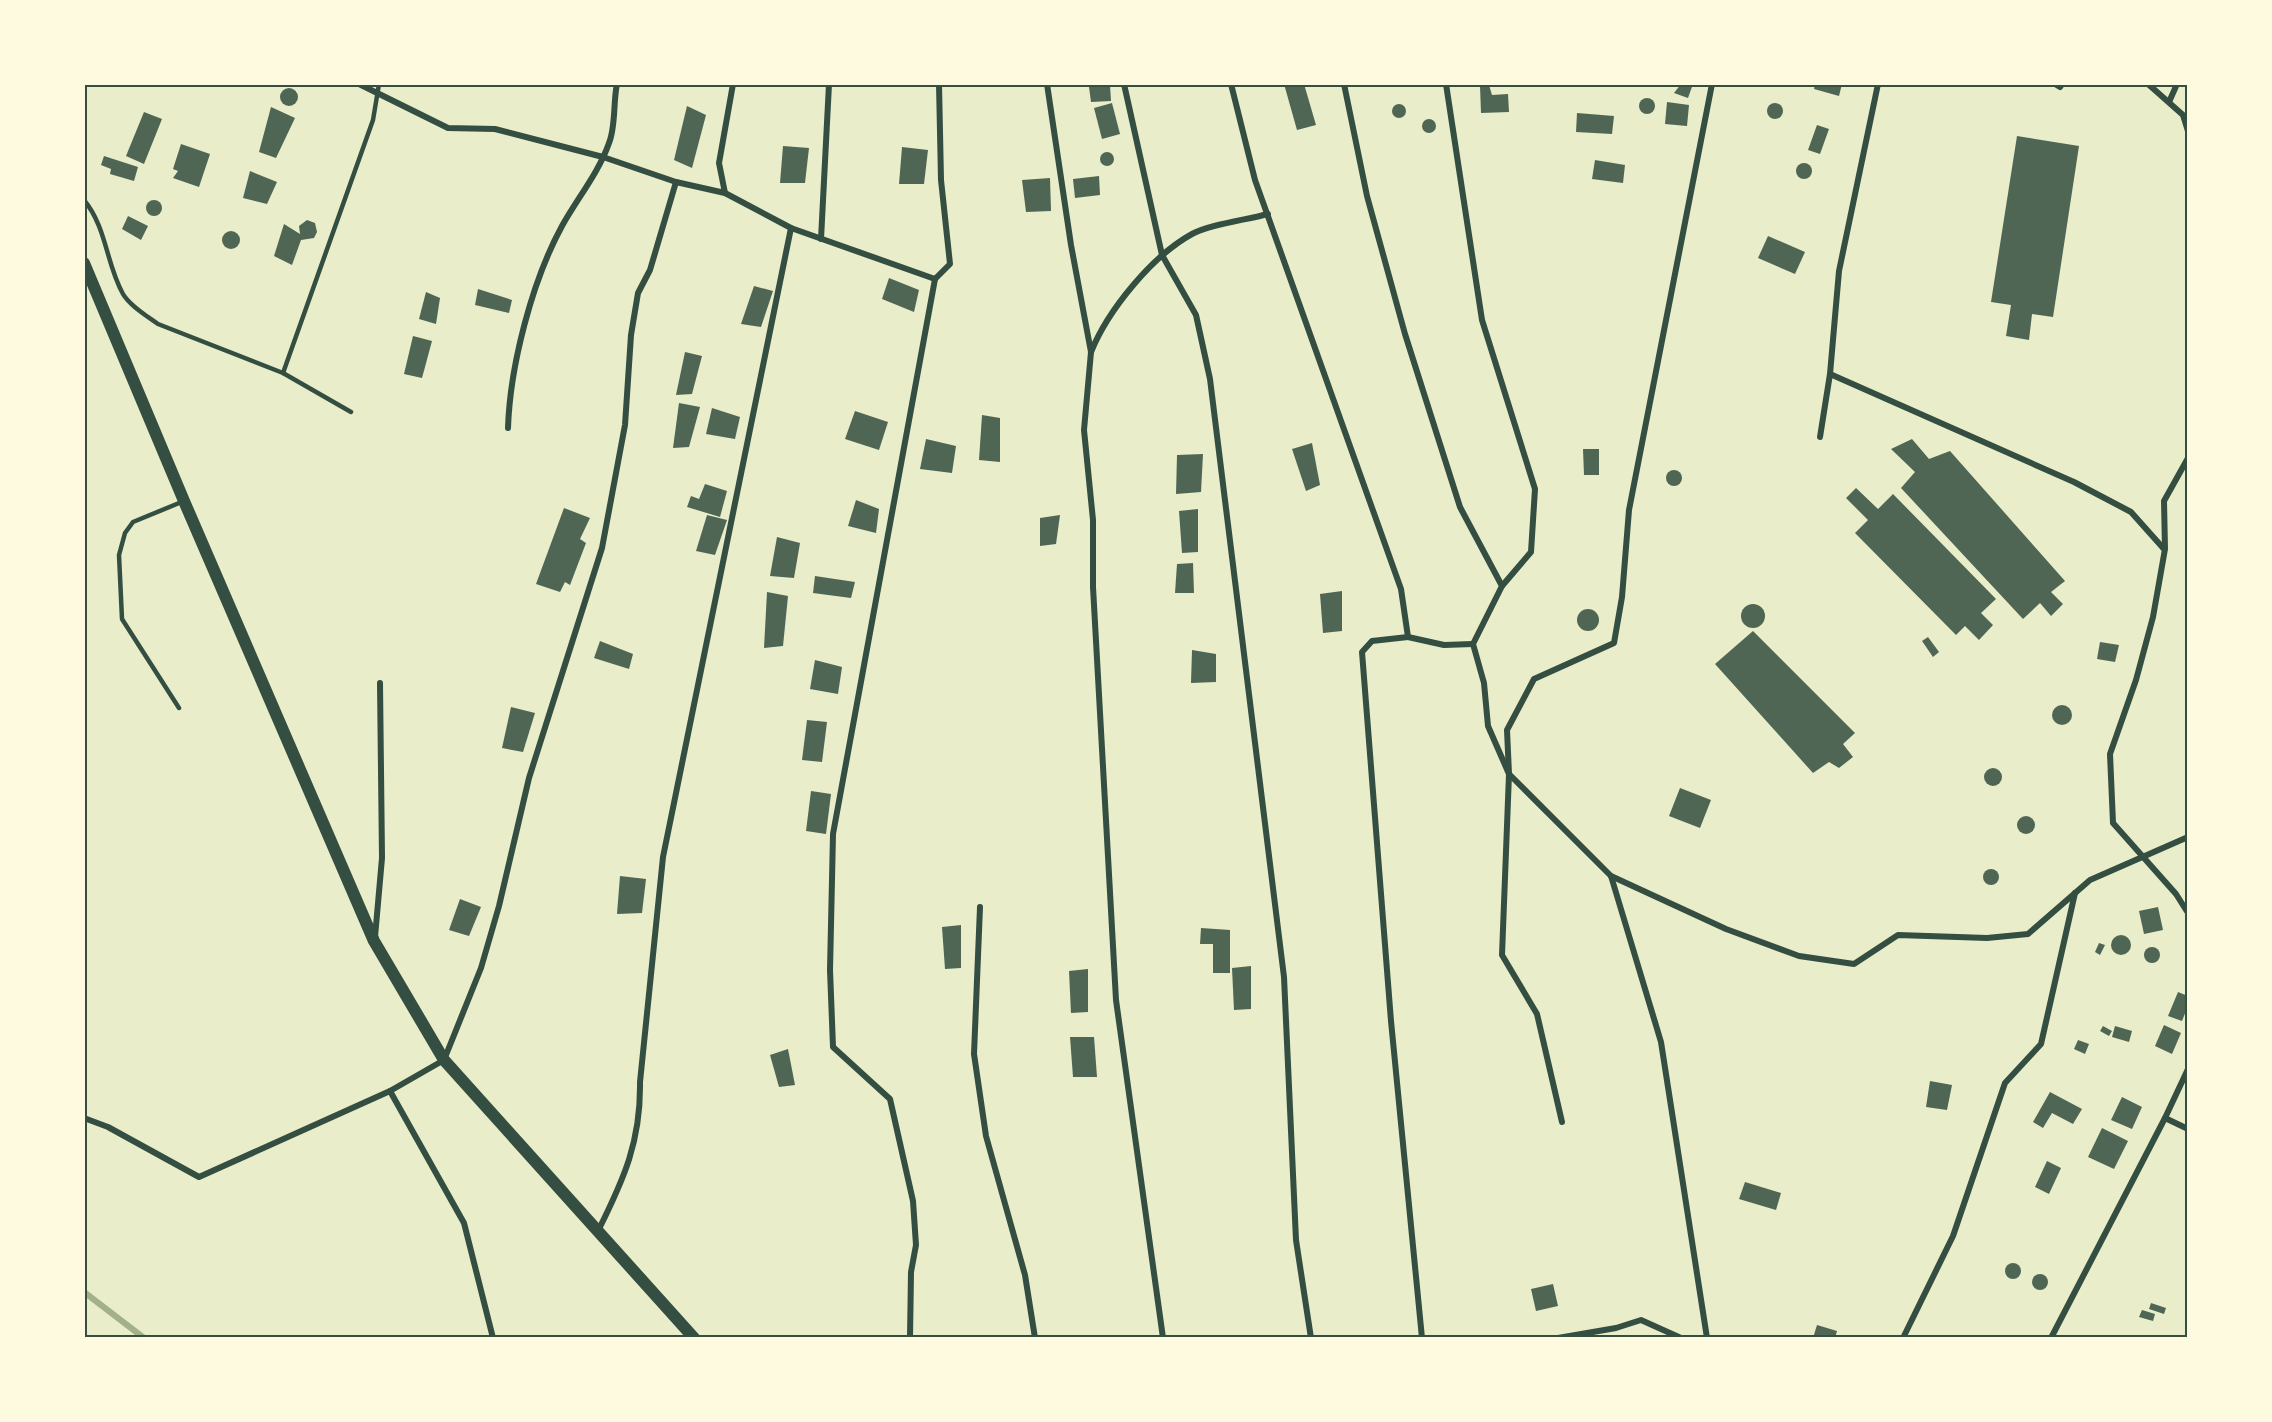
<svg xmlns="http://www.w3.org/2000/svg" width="2272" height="1422" viewBox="0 0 2272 1422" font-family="'Golos Text',sans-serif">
<rect width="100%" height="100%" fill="#e9edc9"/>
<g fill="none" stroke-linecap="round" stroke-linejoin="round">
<polyline stroke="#a3b18a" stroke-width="6" points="84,1292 144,1338"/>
</g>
<g fill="#4f6655">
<polygon points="1284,84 1304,84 1316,125 1297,130"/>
<polygon points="1681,84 1693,84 1688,98 1674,93"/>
<polygon points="1815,84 1842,84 1839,96 1814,89"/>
<polygon points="1110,85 1111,101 1091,102 1089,87"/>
<polygon points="1489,85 1492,95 1508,94 1509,112 1481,113 1480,86"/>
<circle cx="289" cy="97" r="9"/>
<circle cx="1647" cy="106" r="8"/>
<polygon points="1667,102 1689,105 1687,126 1665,124"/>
<circle cx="1775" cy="111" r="8"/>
<polygon points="1112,103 1120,134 1102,139 1094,108"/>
<circle cx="1399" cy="111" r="7"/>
<polygon points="687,106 706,115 692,168 674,160"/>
<polygon points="271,107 295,118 276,158 259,152"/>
<polygon points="144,112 162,119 144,164 126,156"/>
<polygon points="1577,113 1614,116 1612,134 1576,132"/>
<circle cx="1429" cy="126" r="7"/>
<polygon points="1817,125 1829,129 1820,154 1808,150"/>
<polygon points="2017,136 2079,146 2053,317 2032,314 2029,340 2006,336 2011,305 1991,302"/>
<polygon points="181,144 210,154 199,187 173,178 178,171 173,169"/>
<polygon points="783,146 809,148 805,183 780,183"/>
<polygon points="902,147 928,150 924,184 899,184"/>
<circle cx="1107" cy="159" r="7"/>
<polygon points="104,156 138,167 134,181 110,174 111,169 101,165"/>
<polygon points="1595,160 1625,165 1623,183 1592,179"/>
<circle cx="1804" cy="171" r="8"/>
<polygon points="250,171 277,182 267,204 243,198"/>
<polygon points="1099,176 1100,195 1075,198 1073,179"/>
<polygon points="1050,178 1051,211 1026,212 1022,180"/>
<circle cx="154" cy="208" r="8"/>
<polygon points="128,216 148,226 141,240 122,229"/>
<polygon points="307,220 315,223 317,232 314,238 301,240 292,265 274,256 284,224 300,234 299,226"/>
<circle cx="231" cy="240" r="9"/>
<polygon points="1768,236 1805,252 1795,274 1758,258"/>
<polygon points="889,278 919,290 914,312 882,299"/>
<polygon points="754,286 773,291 761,327 741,324"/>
<polygon points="478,289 512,300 509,313 475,305"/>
<polygon points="426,292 440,298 436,324 419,319"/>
<polygon points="413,336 432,341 422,378 404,374"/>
<polygon points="685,352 702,356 692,394 676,395"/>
<polygon points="679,403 700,407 689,447 673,448"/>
<polygon points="712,408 740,417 735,439 706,434"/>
<polygon points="855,411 888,422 879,450 845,439"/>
<polygon points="982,415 1000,418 1000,462 979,460"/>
<polygon points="926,439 956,446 952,473 920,469"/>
<polygon points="1912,439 1929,459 1950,451 2065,581 2051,592 2063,604 2051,616 2040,603 2023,619 1901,488 1915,472 1891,449"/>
<polygon points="1312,443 1320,485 1306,491 1292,449"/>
<polygon points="1583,449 1599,449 1599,475 1584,475"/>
<polygon points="1203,454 1201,492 1176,494 1177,455"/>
<circle cx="1674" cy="478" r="8"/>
<polygon points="705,484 727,491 720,517 687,507 691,496 699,499"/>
<polygon points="1856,488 1878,509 1893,494 1996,599 1981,613 1993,625 1979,640 1965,626 1956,635 1855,533 1868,520 1846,498"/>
<polygon points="856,500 879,509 876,533 848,526"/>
<polygon points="564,508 590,518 580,539 586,543 570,585 565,582 560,592 536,584"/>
<polygon points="1198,509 1198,552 1182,553 1179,511"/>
<polygon points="707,515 727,520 715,555 696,551"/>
<polygon points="1060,515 1056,544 1040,546 1040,518"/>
<polygon points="777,537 800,543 794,578 770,576"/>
<polygon points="1193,563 1194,593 1175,593 1177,564"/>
<polygon points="815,576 855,582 851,598 813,593"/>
<polygon points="1342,591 1342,631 1323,633 1320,594"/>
<polygon points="767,592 788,596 783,646 764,648"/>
<circle cx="1753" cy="616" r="12"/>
<circle cx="1588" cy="620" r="11"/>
<polygon points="1753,631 1855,733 1843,744 1853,757 1839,768 1829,762 1813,773 1715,664"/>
<polygon points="1928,637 1939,652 1933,657 1922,641"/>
<polygon points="600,641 633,654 629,669 594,658"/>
<polygon points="2100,642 2119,645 2115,662 2097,659"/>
<polygon points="1192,650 1216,654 1216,682 1191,683"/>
<polygon points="815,660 842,667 838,694 810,689"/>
<circle cx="2062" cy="715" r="10"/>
<polygon points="511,707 535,713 523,752 502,748"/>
<polygon points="807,720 827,722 822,762 802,760"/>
<circle cx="1993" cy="777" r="9"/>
<polygon points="1680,788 1711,800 1700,828 1669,816"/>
<polygon points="811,791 831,794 826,834 806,831"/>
<circle cx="2026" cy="825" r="9"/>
<circle cx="1991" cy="877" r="8"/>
<polygon points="620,876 646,879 642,913 617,914"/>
<polygon points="460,899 481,907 469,936 449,930"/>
<polygon points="2158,907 2163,930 2144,934 2139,911"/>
<polygon points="961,925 961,968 945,969 942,927"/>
<polygon points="1201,928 1230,930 1230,973 1213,973 1213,944 1200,944"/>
<circle cx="2121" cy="945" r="10"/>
<polygon points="2099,943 2105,945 2100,955 2095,952"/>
<circle cx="2152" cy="955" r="8"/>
<polygon points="1251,966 1251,1009 1234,1010 1232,968"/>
<polygon points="1088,969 1088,1012 1071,1013 1069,971"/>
<polygon points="2178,992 2188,996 2188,1006 2182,1021 2168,1016"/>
<polygon points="2164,1025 2181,1033 2172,1054 2155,1046"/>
<polygon points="2103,1026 2112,1031 2109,1036 2100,1031"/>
<polygon points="2115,1026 2132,1031 2129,1042 2112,1037"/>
<polygon points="1070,1037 1094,1037 1097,1077 1073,1077"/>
<polygon points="2078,1040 2089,1044 2085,1054 2074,1049"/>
<polygon points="788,1049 795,1085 779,1087 770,1055"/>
<polygon points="1930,1081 1952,1085 1947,1110 1926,1107"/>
<polygon points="2050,1092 2082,1109 2073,1124 2052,1113 2043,1128 2033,1122"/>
<polygon points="2122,1097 2142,1107 2132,1129 2111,1120"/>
<polygon points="2102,1128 2128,1141 2114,1169 2088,1157"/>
<polygon points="2047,1161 2061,1168 2049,1194 2035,1187"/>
<polygon points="1745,1182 1781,1193 1776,1210 1739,1199"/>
<circle cx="2013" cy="1271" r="8"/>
<circle cx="2040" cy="1282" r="8"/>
<polygon points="1553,1284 1558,1306 1536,1311 1531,1289"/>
<polygon points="2151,1303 2166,1308 2164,1314 2149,1309"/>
<polygon points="2142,1310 2155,1314 2153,1321 2139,1317"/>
<polygon points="1817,1325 1837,1331 1835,1338 1813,1338"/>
</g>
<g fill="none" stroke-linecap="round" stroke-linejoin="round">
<g stroke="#344e41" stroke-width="4.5">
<path d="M 84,200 C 107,228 106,264 123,294 C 130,306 147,316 158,324 L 283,373 L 351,412"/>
<polyline points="283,373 373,120 379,84"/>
<polyline points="179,708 122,619 119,555 125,533 133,522 184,501"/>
</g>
<g stroke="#344e41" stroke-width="6">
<polyline points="359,84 448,128 495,129 603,157 676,182 725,193 791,228 935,279 950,264 941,180 939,84"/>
<polyline points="1047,84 1071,245 1091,352 1084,430 1093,520 1093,587 1116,1000 1163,1338"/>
<polyline points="1124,84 1162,255 1196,315 1210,379 1284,977 1296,1240 1311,1338"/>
<polyline points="1231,84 1255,180 1401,589 1408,637 1444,645 1473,644"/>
<polyline points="1344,84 1367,196 1405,334 1460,507 1502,586"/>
<polyline points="1446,84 1482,320 1535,489 1531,552 1502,586 1473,644 1484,683 1488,726 1509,774 1611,876 1661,1042 1707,1338"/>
<polyline points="2055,84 2060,87 2062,84"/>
<polyline points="2148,84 2183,115 2188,131"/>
<polyline points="2169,102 2177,84"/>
<polyline points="725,193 719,163 733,84"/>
<polyline points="821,239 829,84"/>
<path d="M 1091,352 C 1108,310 1152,256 1192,234 C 1211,224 1246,220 1268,214"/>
<polyline points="1830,374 2074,482 2131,512 2164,549"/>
<path d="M 508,428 C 510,366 532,281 562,226 C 577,199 599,172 609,143 C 616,126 613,102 617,84"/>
<polyline points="1820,437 1830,374 1839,271 1878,84"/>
<polyline points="2188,458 2164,501 2165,549 2153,617 2136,680 2110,754 2113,823 2176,894 2188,913"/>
<polyline points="1408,637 1372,641 1362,652 1391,1021 1422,1338"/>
<polyline points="1611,876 1726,929 1799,956 1854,964 1898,935 1987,938 2028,934 2090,880 2188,837"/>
<polyline points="980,907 974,1054 986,1136 1025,1275 1035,1338"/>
<polyline points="84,929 84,970"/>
<polyline points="375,937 382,858 380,683"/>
<polyline points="2188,1069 2165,1118 2188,1129"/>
<polyline points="390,1091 464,1223 493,1338"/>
<polyline points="84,1118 108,1127 199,1177 390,1091 444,1060 481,968 499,906 529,778 602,548 625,425 631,335 638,293 650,270 676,182"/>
<polyline points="1562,1122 1537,1014 1502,955 1509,774 1507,730 1534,679 1614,643 1622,597 1629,510 1712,84"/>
<path d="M 598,1231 C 624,1179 641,1141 640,1082 L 663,857 L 791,228"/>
<polyline points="910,1338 911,1272 916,1245 913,1201 890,1099 833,1047 830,970 833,834 935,279"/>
<polyline points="1558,1338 1616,1328 1641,1320 1681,1338"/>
<polyline points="1903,1338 1953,1236 2005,1083 2041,1044 2075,893"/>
<polyline points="2051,1338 2165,1118"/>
</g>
<polyline stroke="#344e41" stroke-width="12" points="84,263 184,501 374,941 444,1060 694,1338"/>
</g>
<rect width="2272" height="1422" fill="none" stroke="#fefae0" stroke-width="171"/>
<rect x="86" y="86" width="2100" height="1250" fill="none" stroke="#344e41" stroke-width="2"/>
</svg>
